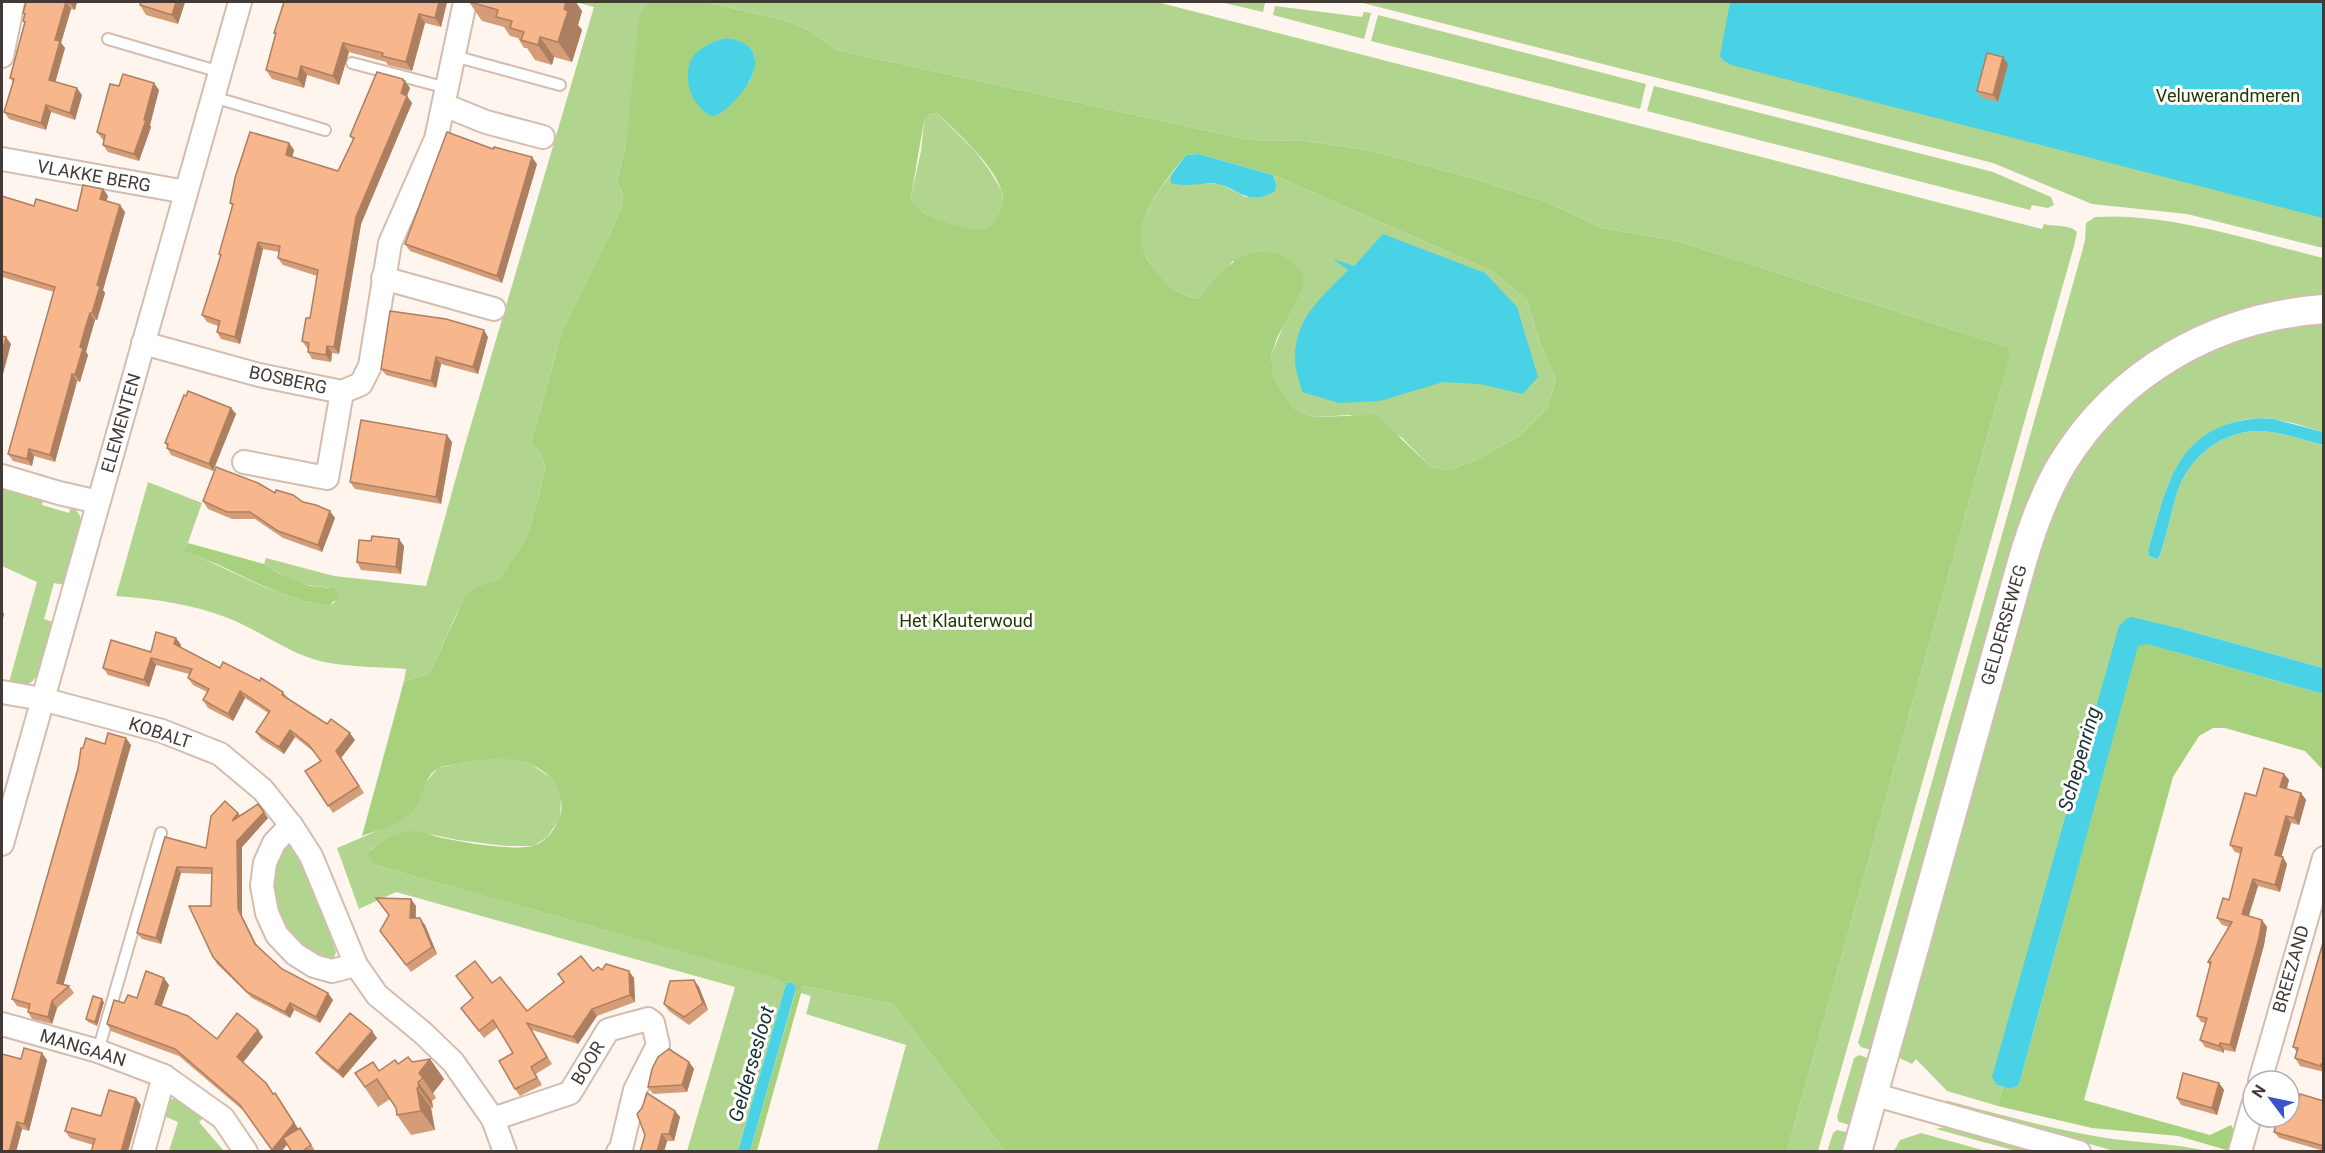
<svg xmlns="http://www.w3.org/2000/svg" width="2325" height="1153" viewBox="0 0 2325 1153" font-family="Roboto,sans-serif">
<rect width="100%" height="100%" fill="#fef5ef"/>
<g fill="#b1d58e">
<path d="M 575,2 L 648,2 L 626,145 L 617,182 L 622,192 L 623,202 L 615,223 L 562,331 L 531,443 L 540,453 L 545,466 L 539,495 L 527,536 L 500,581 L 479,585 L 458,611 L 429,674 L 404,681 L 406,669 C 380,667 350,667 324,662 C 290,655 261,631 228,618 C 192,604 155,599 116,596 L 148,482 L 202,503 L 185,551 C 233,570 277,599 329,606 L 335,602 L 329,587 C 305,588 284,577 264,564 L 266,558 L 334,576 L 426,586 L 465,445 L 594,7 Z"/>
<path d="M 705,2 L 1157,2 L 2042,229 L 2044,224 C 2054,227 2070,224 2077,232 L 2074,246 L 1818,1151 L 1787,1151 L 2000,391 L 2007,347 L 1678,241 L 1602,228 L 1547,202 L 1471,178 L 1373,151 L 1306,141 L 1250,140 L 837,50 L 807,29 L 784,20 Z"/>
<polygon points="1220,2 1260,2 1265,3 1263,12"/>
<polygon points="1359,2 2323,2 2323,248 2187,214 2092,204 1993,163"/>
<polygon points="1275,6 1362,17 1364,12 1371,13 1364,39 1273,15"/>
<polygon points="1378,15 1646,84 1640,109 1371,41"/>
<polygon points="1654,86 1993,172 2051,197 2054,205 2048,208 2032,205 2030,210 1647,111"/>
<polygon points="937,113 974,150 988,168 1002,191 1002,204 997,220 990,226 976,232 934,220 915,206 911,196 921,151 924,121 930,114"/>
<path d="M 1171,175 L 1171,183 L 1220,184 L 1246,197 L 1276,184 L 1273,175 L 1492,271 L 1527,300 L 1540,343 L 1556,380 L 1547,408 L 1519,436 L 1476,460 L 1450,470 L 1431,467 L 1401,437 L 1350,415 L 1313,417 L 1294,408 L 1274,378 L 1271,356 L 1288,314 L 1233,261 L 1199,299 C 1177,293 1169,289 1155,269 C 1152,265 1147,259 1144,254 C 1132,228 1155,194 1171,175 Z"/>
<path d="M 2095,217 C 2167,212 2253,241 2323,258 L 2323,297 L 2254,307 L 2202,324 L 2073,428 L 1874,1051 L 1861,1047 L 1858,1043 L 2082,252 L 2085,240 L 2086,223 Z"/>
<path d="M 2323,320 L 2323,432 C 2307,427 2290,422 2274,419 C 2256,416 2236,420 2220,428 C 2170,451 2162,503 2148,551 L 2149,556 L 2157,559 L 2159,557 C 2168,534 2171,508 2180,485 C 2193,454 2225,430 2260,431 C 2281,432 2303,440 2323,445 L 2323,668 L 2182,629 L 1997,1085 L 2003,1087 L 1998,1106 L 1947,1091 L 1916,1059 L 1912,1064 L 1895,1056 L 2035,557 L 2060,489 L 2096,434 L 2164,373 L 2248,334 Z"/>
<path d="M 2,482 L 44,494 L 42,505 L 69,513 L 72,504 L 80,516 L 81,523 L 64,585 L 54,583 L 44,619 L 53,622 C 49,636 42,680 28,684 C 22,686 15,683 9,682 L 37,582 L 2,566 Z"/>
<polygon points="484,758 515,759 532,765 550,777 559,788 561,798 560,819 547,837 534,846 505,846 458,840 415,831 383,841 372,848 369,854 372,864 782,980 785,987 738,1151 687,1151 735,987 396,892 359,909 337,848 396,823 421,794 424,784 438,768"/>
<polygon points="284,842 292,844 307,870 336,952 334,958 329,962 315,957 290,937 273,906 273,859"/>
<polygon points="803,986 893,1004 1005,1151 877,1151 906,1045 806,1014 811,996 801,993"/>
<polygon points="1859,1055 1871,1059 1853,1126 1839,1122 1837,1117 1854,1058"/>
<polygon points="180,1097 205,1116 199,1122 224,1151 169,1151 178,1122 164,1116 169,1100"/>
<path d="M 1945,1100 C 1998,1114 2051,1129 2106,1138 C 2139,1143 2173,1143 2206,1151 L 2114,1151 L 1951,1105 Z"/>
<polygon points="1944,1127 2033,1151 2016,1151 1936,1129"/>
<polygon points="1837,1130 1850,1133 1845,1151 1827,1152 1833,1133"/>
<polygon points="1921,1133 1986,1151 1894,1151 1900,1140"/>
</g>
<g fill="#a8d17e" fill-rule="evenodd">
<path d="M 648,2 L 705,2 L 784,20 L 807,29 L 837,50 L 1250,140 L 1306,141 L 1373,151 L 1471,178 L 1547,202 L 1602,228 L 1678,241 L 2007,347 L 2010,352 L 2000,391 L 1787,1151 L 1005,1151 L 893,1004 L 803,986 L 757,1151 L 750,1151 L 796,990 L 793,983 L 788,982 L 785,987 L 781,980 L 372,864 L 368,854 C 376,841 401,831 416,831 C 423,831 431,835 438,837 C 462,842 510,851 533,846 C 544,843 554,831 558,821 C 565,808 561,789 551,778 C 527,754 492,757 461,763 C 454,765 445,765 439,768 C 421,777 424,801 411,813 C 398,826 378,830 362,836 L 404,681 L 429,674 L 465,597 L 479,585 L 500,580 L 527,536 L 539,495 L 545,466 L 540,453 L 531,443 L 562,331 L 615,223 L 623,202 L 622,192 L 617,182 L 626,145 L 639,17 ZM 727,38 C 756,46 761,55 749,83 L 710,44 ZM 937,113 C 956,131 995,166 1002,192 C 1003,198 1002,205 1000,210 C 991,237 972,230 951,224 C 934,219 919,214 911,197 L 924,121 L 930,114 ZM 1199,154 L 1273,175 L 1492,271 L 1527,300 L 1540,343 L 1556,380 L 1547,408 L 1519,436 L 1476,460 L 1450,470 L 1431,467 L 1376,415 L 1313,417 L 1294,408 L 1274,378 L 1271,356 L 1277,338 L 1303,287 L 1303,273 C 1296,267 1288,258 1280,255 C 1243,242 1219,273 1199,299 C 1176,293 1169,288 1155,269 C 1151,264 1146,259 1144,253 C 1130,220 1167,179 1186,155 Z"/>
<path d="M 188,543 L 264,564 L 280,574 L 310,586 L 334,588 L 338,593 L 338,597 L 329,606 C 287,600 257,583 219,565 C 208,560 196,556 184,551 Z"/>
<polygon points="2142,644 2147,644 2323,694 2323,770 2305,751 2225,728 2213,728 2199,736 2173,777 2084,1100 2210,1135 2231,1125 2236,1133 2230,1151 2178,1136 2092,1128 1998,1106 2003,1087 2010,1089 2019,1085 2138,646"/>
</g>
<g fill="#49d2e6">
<polygon points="1730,2 2323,2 2323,218 1731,65 1724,61 1720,56"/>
<path d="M 727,38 C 792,49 726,116 714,116 C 706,115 700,108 696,102 C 690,94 688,86 688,76 C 687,52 707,43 727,38 Z"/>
<path d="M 1199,154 L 1273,175 L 1276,184 L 1275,191 C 1268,195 1261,198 1253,197 C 1240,197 1230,186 1218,184 C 1202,182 1186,188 1171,183 L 1171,175 L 1186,155 Z"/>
<path d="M 1383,234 L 1485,273 L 1517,307 L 1538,377 L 1523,394 L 1479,384 L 1443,382 L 1380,401 L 1339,403 L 1302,392 C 1300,382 1295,370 1295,360 C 1294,318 1322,297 1348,270 L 1333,259 L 1354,266 Z"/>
<path d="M 2261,418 L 2274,419 L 2323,432 L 2323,445 C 2303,440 2281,432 2260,431 C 2225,430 2193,454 2180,485 C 2171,508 2168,534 2159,557 L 2157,559 L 2149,556 L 2148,551 C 2167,484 2177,424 2261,418 Z"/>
<polygon points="2131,617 2182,629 2323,668 2323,694 2147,644 2138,646 2019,1085 2010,1089 1997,1085 1992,1077 2119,626 2126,619"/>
<polygon points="788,982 793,983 796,989 750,1151 738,1151 785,987"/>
</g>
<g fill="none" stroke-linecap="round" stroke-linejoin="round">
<g stroke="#d4bdaf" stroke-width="14">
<g id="service">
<polyline points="108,39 220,72"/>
<polyline points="454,56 560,85"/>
<polyline points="352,63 447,88"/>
<polyline points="213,97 325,130"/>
<polyline points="98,1051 161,833"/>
</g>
</g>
<g stroke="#d4bdaf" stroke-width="26">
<g id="minor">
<polyline points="2,56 13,2"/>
<polyline points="444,105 486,122 543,137"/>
<polyline points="2,159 186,192"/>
<polyline points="383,278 494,309"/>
<polyline points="143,343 259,375 342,392 361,384 370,366 390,243 436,139 465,2"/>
<polyline points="244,462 327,478 342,392"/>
<polyline points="2,476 59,493 98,502"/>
<polyline points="2,692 42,699 162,731 220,754 263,790 291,825 311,856 356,965 377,995 423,1033 453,1062 493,1119 505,1152"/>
<polyline points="291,825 274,843 265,863 262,886 267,913 277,935 295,954 314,966 332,971 356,965"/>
<polyline points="2,844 240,2"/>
<polyline points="2,1024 98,1051 164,1076 223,1118 246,1152"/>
<polyline points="2260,1081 2324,858"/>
<polyline points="1872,1094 2079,1152"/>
<polyline points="493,1119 570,1093 608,1030 648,1019 653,1023 658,1045 635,1090 621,1149 618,1152"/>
<polyline points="143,1152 164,1076"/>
<polyline points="2240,1152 2253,1105"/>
</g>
</g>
<g stroke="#d4bdaf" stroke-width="32">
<path id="tertiary" d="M 1857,1152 L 2022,562 C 2032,528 2044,494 2062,464 C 2119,371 2216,317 2324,309"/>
</g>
<use href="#service" stroke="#fff" stroke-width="10"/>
<use href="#minor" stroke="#fff" stroke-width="22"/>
<use href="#tertiary" stroke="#fff" stroke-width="28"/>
</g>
<g fill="#d49d78">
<polygon points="26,2 77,2 75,10 71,9 61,43 65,48 55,82 82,95 75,120 51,112 46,130 9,119 4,112 13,82 10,78 25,24 23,21 24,15 23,13"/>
<polygon points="138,2 185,2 178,24 146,15 140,5 141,2"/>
<polygon points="447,2 441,27 425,23 412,71 388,65 386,62 349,52 339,85 307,75 304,88 272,79 266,70 275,35 274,33"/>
<polygon points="469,2 582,11 578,25 582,30 572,62 554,57 552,65 535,60 527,48 524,48 518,38 510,36 504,27 482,21"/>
<polygon points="2008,64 1998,102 1982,98 1977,91"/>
<polygon points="403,79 410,88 407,96 412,103 361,224 339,354 332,353 331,362 312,359 308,352 308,349 307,348 302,341 310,318 317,276 283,265 278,258 279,252 263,249 240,344 221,339 217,332 218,326 207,322 202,315 220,256 219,254 233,207 230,203 289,143 294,150 292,157 338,171 353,140 350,136"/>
<polygon points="119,86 159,90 150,125 151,127 139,161 108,152 103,145 104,140 102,139 97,132"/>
<polygon points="493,149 537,164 502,283 410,251 405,244"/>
<polygon points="103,189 108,196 106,201 125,212 103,290 105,293 97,320 95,320 89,336 86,352 88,355 80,382 77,381 76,386 55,462 34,456 32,466 13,461 8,454 54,292 2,277 2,196 34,206 77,211"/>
<polygon points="488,337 478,374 441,364 436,388 386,375 381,369"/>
<polygon points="231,408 236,414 213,471 171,455 167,448 167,446 165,443"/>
<polygon points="452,442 441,504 355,489 350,482"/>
<polygon points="275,493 303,502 335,518 322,552 283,538 255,519 232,519 208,509 203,501"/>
<polygon points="404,546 401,574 361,570 357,562"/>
<polygon points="176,638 181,645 180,647 220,668 260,681 283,692 288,698 327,724 355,740 341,758 364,793 333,813 305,771 321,761 314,752 295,737 284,754 261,739 256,732 268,713 245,698 233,721 208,708 203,700 207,692 193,685 188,678 189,674 156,665 149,687 108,675 103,668 151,652"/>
<polygon points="105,744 131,745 63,985 69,986 74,993 57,1008 52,1024 32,1019 28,1012 28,1009 17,1006 12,999 83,748"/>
<polygon points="2284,774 2289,780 2287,789 2301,793 2306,800 2299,825 2291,823 2281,857 2287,864 2280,892 2258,886 2249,916 2262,920 2267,927 2264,945 2235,1052 2224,1050 2224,1053 2205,1047 2200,1040 2205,1023 2201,1022 2197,1016 2210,966 2208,962 2229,927 2222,925 2217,918 2229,900 2241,854 2235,852 2230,845 2256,796"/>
<polygon points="240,816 268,818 242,847 242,916 257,946 282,969 333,1000 320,1023 294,1010 290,1018 252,998 217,964 213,957 211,906 212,874 181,873 161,944 142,939 137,933 165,837 206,848"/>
<polygon points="416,906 416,918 425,925 437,954 411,972 380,931"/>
<polygon points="2324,939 2324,1072 2300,1066 2295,1058 2297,1052 2293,1047"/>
<polygon points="602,970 634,978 635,1002 597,1016 578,1044 532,1030 552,1064 536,1074 542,1085 520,1096 515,1089 513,1053 498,1027 484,1038 466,1015 461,1008 473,998 456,976 492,983 527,1011 593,971"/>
<polygon points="694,980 699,987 708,1010 689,1025 669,1011 664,1004"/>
<polygon points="169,985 161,1006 217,1039 263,1037 243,1062 273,1094 298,1129 300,1128 316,1152 292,1152 287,1144 281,1152 273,1152 245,1112 179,1056 111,1031 107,1024 124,1003"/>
<polygon points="104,1002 97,1026 88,1022 86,1019"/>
<polygon points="377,1038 343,1078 321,1060 316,1053"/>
<polygon points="21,1059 47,1060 29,1131 22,1129 16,1152 2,1152"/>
<polygon points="430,1059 444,1079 433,1093 436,1098 432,1101 433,1108 431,1108 435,1130 411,1135 397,1115 396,1108 390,1099 378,1107 355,1073 379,1071 398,1064"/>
<polygon points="689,1062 694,1069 687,1092 653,1094 648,1087"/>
<polygon points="2219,1083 2224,1090 2217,1115 2181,1105 2177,1098"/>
<polygon points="2324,1101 2324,1151 2279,1138 2274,1132 2297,1106"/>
<polygon points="141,1105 93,1145 70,1138 65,1131 101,1116"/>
<polygon points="675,1111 680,1117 674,1141 667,1141 664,1152 640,1152"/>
</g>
<g fill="#ad7f61">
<polygon points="66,2 71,9 61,43 65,48 54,87 49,80 55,40"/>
<polygon points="70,2 77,2 75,10 70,3"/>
<polygon points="176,2 185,2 178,24 172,15"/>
<polygon points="439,2 447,2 441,27 435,18"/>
<polygon points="566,2 576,2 582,11 578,25 582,30 572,62 558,42 564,9"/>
<polygon points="419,14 425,23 412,71 406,62"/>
<polygon points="540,37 554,57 552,65 538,45"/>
<polygon points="343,43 349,52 339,85 333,76"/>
<polygon points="2003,57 2008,64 1998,102 1993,95"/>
<polygon points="301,66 307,75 304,88 298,79"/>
<polygon points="403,79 410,88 405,100 401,93"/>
<polygon points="154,83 159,90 150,125 151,127 139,161 134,154"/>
<polygon points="77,88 82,95 75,120 70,113"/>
<polygon points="407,96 412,103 361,224 339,354 334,347 356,217"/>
<polygon points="46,105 51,112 46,130 41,123"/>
<polygon points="289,143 294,150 291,162 286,155"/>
<polygon points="532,157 537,164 502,283 497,276"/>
<polygon points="103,189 108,196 105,206 100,199"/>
<polygon points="120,205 125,212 103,290 105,293 97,320 92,313 97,285"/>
<polygon points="258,242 263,249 240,344 235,337"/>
<polygon points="90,313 95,320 86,352 88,355 80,382 75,375 80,347"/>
<polygon points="484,330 488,337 478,374 473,367"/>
<polygon points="6,337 11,344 2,378 2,353"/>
<polygon points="327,346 332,353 331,362 326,355"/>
<polygon points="436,357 441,364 436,388 431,381"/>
<polygon points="72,374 77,381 55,462 50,455"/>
<polygon points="231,408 236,414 213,471 209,464"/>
<polygon points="447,435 452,442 441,504 436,497"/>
<polygon points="29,449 34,456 32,466 27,459"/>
<polygon points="330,511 335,518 322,552 318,545"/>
<polygon points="399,539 404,546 401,574 396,567"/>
<polygon points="2,610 4,614 2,624"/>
<polygon points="176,638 181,645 179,651 174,644"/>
<polygon points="151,658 156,665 149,687 144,680"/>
<polygon points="240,691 245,698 233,721 228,714"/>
<polygon points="290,730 295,737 284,754 279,747"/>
<polygon points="350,733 355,740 341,758 364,793 336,751"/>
<polygon points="126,738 131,745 62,990 57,983"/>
<polygon points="2284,774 2289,780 2285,794 2280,787"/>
<polygon points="2301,793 2306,800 2299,825 2294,818"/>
<polygon points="264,812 268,818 242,847 242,916 259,950 255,944 238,909 237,841"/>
<polygon points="238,813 242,819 232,821"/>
<polygon points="2286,816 2291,823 2280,862 2275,855"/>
<polygon points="2283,857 2287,864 2280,892 2275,885"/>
<polygon points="177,867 181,873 161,944 156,938"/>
<polygon points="2253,879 2258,886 2247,921 2242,914"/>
<polygon points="411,899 416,906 415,925 410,918"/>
<polygon points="420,918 425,925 437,954 432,947"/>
<polygon points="2262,920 2267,927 2264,945 2235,1052 2230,1045"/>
<polygon points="629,971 634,978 635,1002 630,995"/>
<polygon points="164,978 169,985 160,1011 155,1004"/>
<polygon points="694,980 699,987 708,1010 703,1003"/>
<polygon points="328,993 333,1000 320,1023 316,1017"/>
<polygon points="102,999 104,1002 97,1026 95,1022"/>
<polygon points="52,1001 57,1008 52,1024 48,1017"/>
<polygon points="290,1003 294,1010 290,1018 285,1012"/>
<polygon points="592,1009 597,1016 578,1044 573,1037"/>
<polygon points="258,1030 263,1037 242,1064 237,1057"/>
<polygon points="372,1031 377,1038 343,1078 338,1071"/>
<polygon points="2220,1043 2224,1050 2224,1053 2219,1046"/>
<polygon points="42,1053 47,1060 29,1131 24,1124"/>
<polygon points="430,1059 444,1079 433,1093 436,1098 419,1073"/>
<polygon points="2324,1061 2324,1071 2320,1066"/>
<polygon points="689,1062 694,1069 687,1092 682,1085"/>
<polygon points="418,1082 432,1101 433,1108 419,1088"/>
<polygon points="2219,1083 2224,1090 2217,1115 2212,1108"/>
<polygon points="417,1088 431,1108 435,1130 421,1111"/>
<polygon points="136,1098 141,1105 128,1152 121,1152"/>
<polygon points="280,1100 299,1130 281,1152 273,1152 272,1150"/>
<polygon points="675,1111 680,1117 674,1141 669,1134"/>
<polygon points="17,1122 22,1129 16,1152 9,1152"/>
<polygon points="662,1134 667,1141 664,1152 657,1152"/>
</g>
<g fill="#f7b68b" stroke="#ad7f61" stroke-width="1.5">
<polygon points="26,2 70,2 70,3 66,2 55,40 60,41 49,80 77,88 70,113 46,105 41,123 4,112 14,79 10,78 25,22 23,21 25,14 23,13"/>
<polygon points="141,2 176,2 172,15 140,5"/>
<polygon points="284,2 439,2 435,18 419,14 406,62 382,56 383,53 343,43 333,76 301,66 298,79 266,70 276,33 274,33"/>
<polygon points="470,2 566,2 564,9 568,11 558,42 540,37 538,45 521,40 524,32 510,28 512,21 496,17 498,10"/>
<polygon points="1987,53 2003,57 1993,95 1977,91"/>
<polygon points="377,72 403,79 403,81 405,81 401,93 407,96 356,217 334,347 327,346 326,355 308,352 309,343 302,341 306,318 310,318 318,270 278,258 280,246 258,242 235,337 217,332 220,321 202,315 221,255 219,254 233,204 230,203 235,178 250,132 289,143 286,155 338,171 354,138 350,136"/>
<polygon points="123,74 154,83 144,120 146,120 134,154 103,145 105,135 97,132 110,84 119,86"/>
<polygon points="447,132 493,149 494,147 532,157 497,276 405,244"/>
<polygon points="83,185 103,189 100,199 120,205 97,285 100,286 92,313 90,313 85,329 80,347 83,348 75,375 72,374 71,379 50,455 29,449 27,459 8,454 55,287 2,271 2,196 34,206 36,199 77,211"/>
<polygon points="390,311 446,319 484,330 473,367 436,357 431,381 381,369"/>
<polygon points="2,336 6,337 2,353"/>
<polygon points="188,391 231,408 209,464 167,448 168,444 165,443 184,395 186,396"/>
<polygon points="361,420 447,435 436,497 350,482"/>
<polygon points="216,467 258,483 275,493 276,490 293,495 303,502 316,505 330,511 318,545 278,531 250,512 227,512 203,501"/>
<polygon points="372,536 399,539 396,567 357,562 359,540 371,541"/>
<polygon points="156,632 176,638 174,644 220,668 223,662 260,681 261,678 283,692 282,695 327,724 331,719 350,733 336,751 359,786 328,806 305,771 321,761 309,745 290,730 279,747 256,732 270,711 240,691 228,714 203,700 209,689 188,678 192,669 151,658 144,680 103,668 111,640 151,652"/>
<polygon points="108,733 126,738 57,983 69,986 52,1001 48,1017 28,1012 30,1004 12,999 78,769 81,748 83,748 86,738 105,744"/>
<polygon points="2264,768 2284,774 2280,787 2301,793 2294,818 2286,816 2275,855 2283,857 2275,885 2253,879 2242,914 2262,920 2259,938 2230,1045 2220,1043 2219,1046 2200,1040 2207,1018 2197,1016 2211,962 2208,962 2232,922 2217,918 2223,898 2229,900 2242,848 2230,845 2245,793 2256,796"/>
<polygon points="225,801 238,813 232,821 258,804 264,812 237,841 238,909 255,944 282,969 328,993 316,1017 290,1003 285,1012 247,992 213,957 189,906 211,906 212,868 177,867 156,938 137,933 165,837 206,848 211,816"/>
<polygon points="376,898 411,899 410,918 420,918 432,947 406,965 380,931 389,915"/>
<polygon points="2324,939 2324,1061 2320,1066 2295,1058 2298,1048 2293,1047"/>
<polygon points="581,956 593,971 598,967 602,970 606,964 629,971 630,995 592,1009 573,1037 527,1023 547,1057 531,1067 537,1078 515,1089 499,1061 513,1053 493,1020 479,1031 461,1008 473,998 456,976 475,961 492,983 500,977 527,1011 564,982 558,974"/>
<polygon points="146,971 164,978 155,1004 188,1016 217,1039 237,1013 258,1030 237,1057 266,1083 273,1094 275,1093 294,1123 272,1150 240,1105 175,1049 107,1024 114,1000 124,1003 128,995 137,998"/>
<polygon points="694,980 703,1003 684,1017 664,1004 670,981"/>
<polygon points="93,996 102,999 95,1022 86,1019"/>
<polygon points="350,1013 372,1031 338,1071 316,1053"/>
<polygon points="24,1048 42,1053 24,1124 17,1122 9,1152 2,1152 2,1054 21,1059"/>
<polygon points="669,1049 689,1062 682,1085 648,1087 652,1069 658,1057"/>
<polygon points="408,1057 412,1062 430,1059 419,1073 423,1078 418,1082 419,1088 417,1088 421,1111 397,1115 396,1108 377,1079 365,1087 355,1073 373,1062 379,1071 395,1060 398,1064"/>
<polygon points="2183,1073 2219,1083 2212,1108 2177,1098"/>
<polygon points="109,1090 136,1098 121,1152 91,1152 95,1139 65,1131 72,1108 101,1116"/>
<polygon points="647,1093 675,1111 669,1134 662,1134 657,1152 640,1152 645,1135 637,1114 642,1108"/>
<polygon points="2300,1094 2324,1101 2324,1146 2274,1132 2278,1117 2289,1117 2289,1104 2297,1106"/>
<polygon points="300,1128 311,1145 301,1152 292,1152 283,1138"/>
</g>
<g text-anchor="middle" stroke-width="6" stroke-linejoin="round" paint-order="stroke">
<g font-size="18" fill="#223a00" stroke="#fff">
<text x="2228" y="102">Veluwerandmeren</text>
<text x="966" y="627">Het Klauterwoud</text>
</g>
<g font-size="18" fill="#443a35" stroke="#fff">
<text transform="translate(94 176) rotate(10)" y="6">VLAKKE BERG</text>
<text transform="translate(288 380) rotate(12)" y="6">BOSBERG</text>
<text transform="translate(121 423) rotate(-74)" y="6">ELEMENTEN</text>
<text transform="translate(2004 625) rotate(-74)" y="6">GELDERSEWEG</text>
<text transform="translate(160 733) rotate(18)" y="6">KOBALT</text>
<text transform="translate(2291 969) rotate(-74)" y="6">BREEZAND</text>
<text transform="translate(83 1048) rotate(17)" y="6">MANGAAN</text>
<text transform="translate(588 1063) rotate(-59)" y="6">BOOR</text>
</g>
<g font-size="20" font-style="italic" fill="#182f33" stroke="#fff">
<text transform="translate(2079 759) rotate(-74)" y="7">Schepenring</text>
<text transform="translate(751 1064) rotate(-74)" y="7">Geldersesloot</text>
</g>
</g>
<rect width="2325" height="1153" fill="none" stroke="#443a35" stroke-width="6"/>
<g transform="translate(2271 1099) rotate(302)"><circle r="28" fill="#ffffff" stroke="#b4b0ae" stroke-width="1.5"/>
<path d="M0-4.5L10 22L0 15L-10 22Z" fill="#3854c6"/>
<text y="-9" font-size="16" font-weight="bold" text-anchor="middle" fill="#443a35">N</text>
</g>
</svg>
